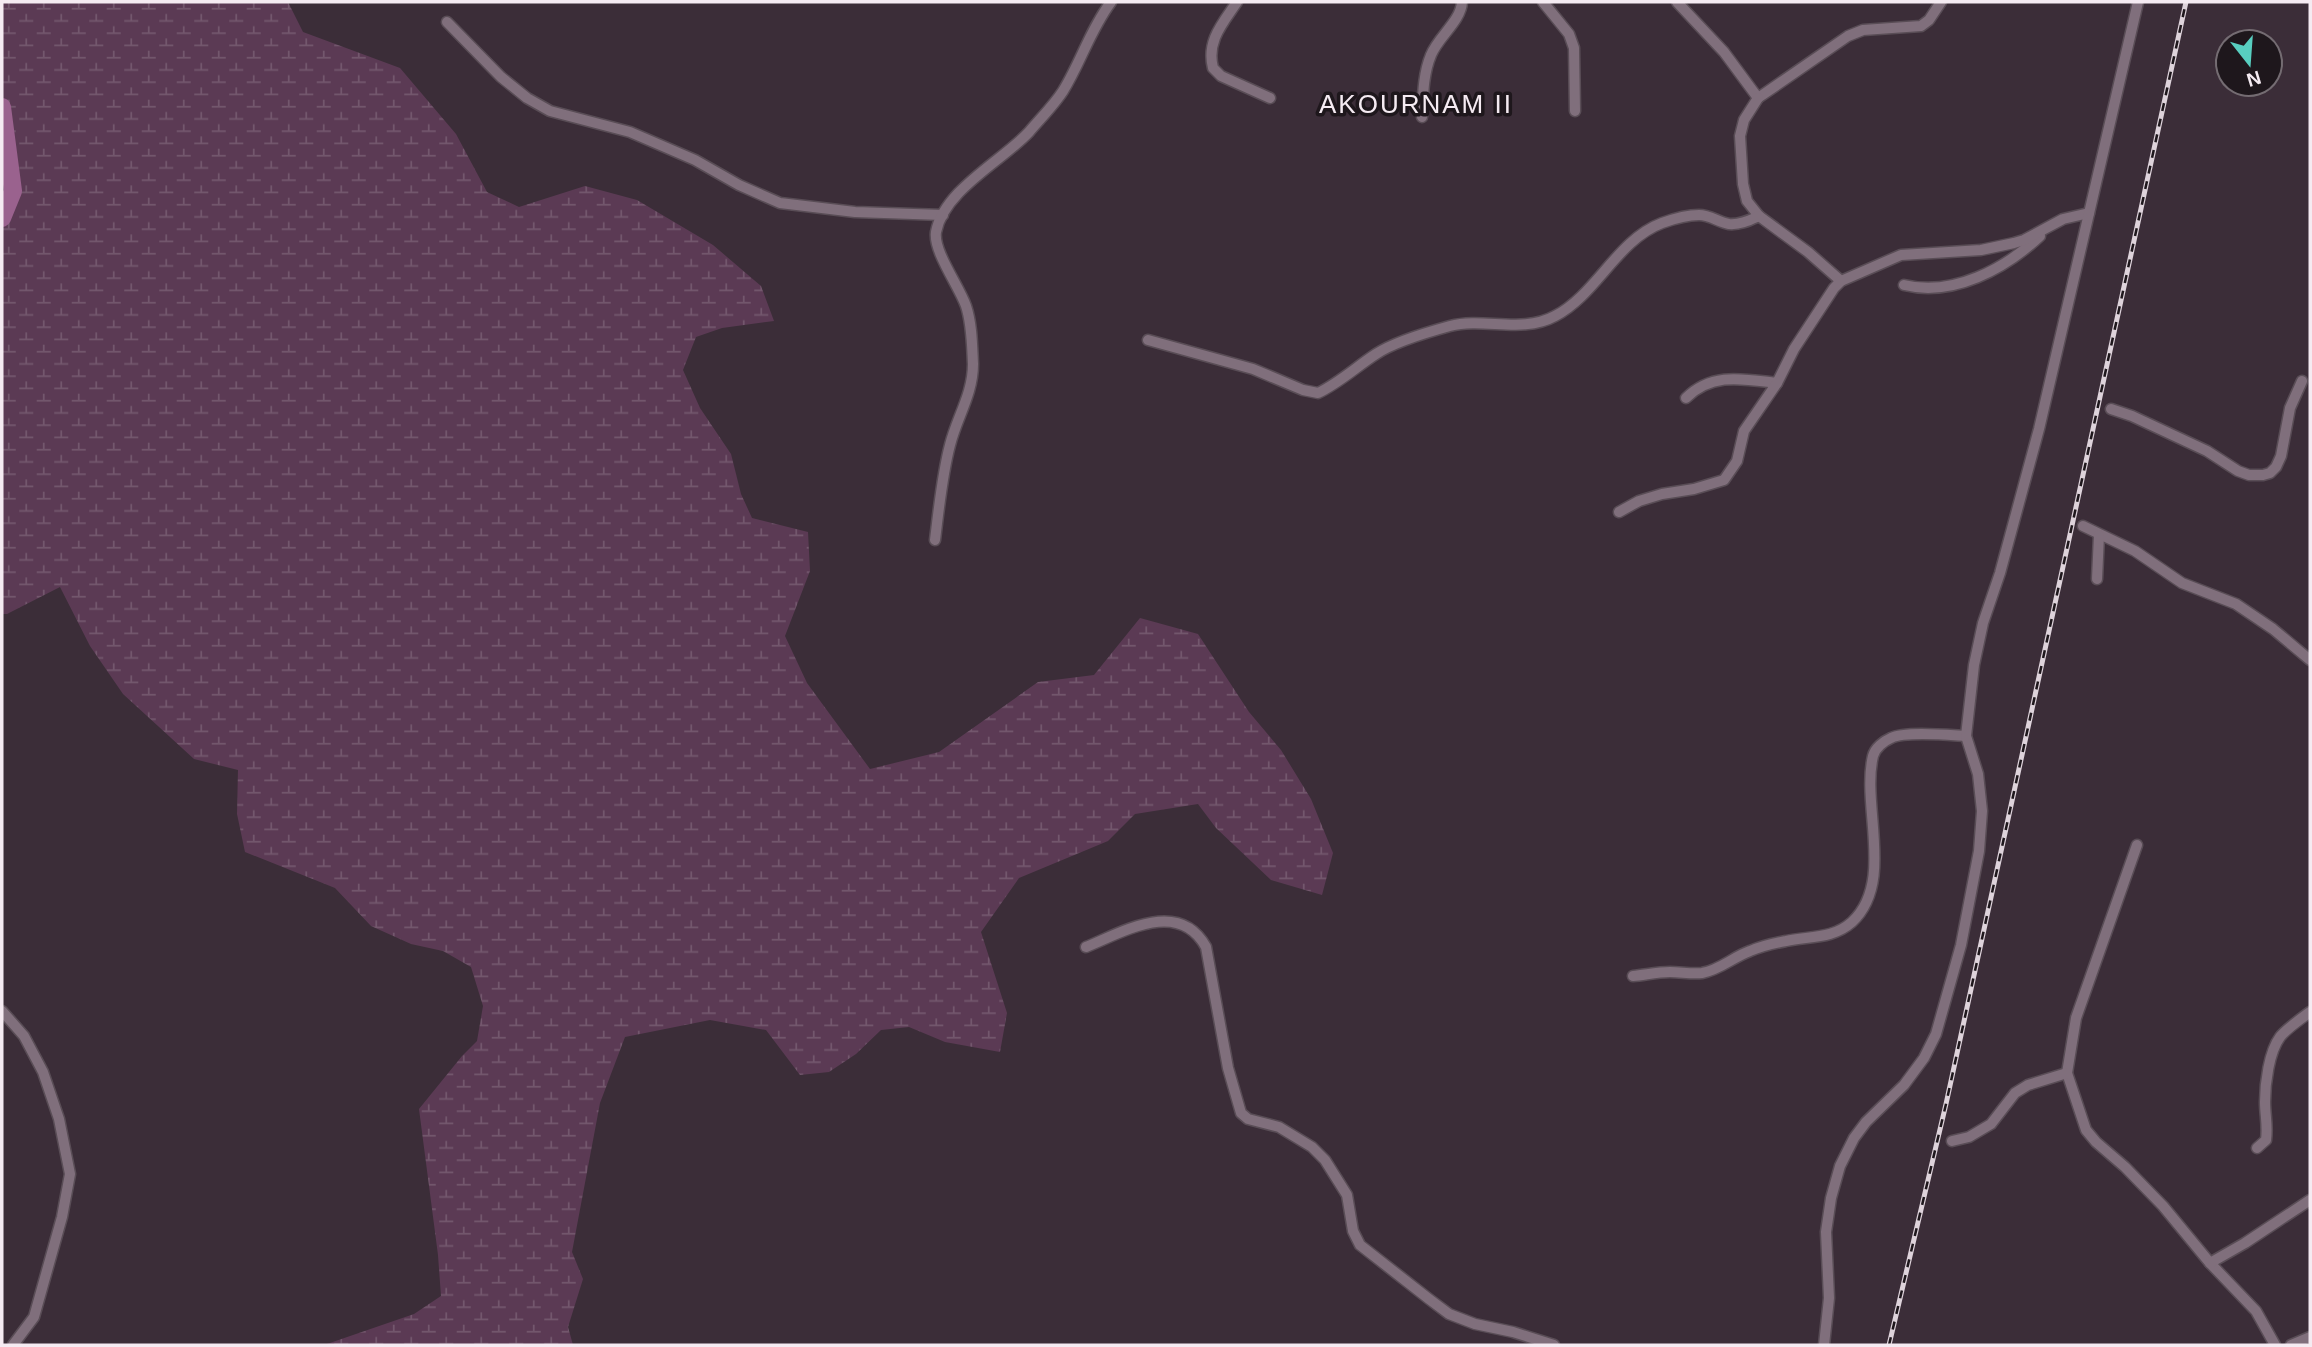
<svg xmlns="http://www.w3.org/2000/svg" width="2312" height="1347" viewBox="0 0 2312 1347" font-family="Helvetica,sans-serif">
<defs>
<pattern id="wetland-marsh" width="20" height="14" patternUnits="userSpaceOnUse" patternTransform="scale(1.75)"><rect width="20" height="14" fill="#5b3a54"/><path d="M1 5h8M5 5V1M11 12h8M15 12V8" fill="none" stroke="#73576d"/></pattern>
</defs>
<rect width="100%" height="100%" fill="#3b2d38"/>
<polygon fill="url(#wetland-marsh)" points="2,2 288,2 303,32 400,68 456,134 487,192 519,207 585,186 637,200 713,245 761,286 774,321 722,328 696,337 683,370 700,408 731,454 741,494 752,518 808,532 810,571 785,636 807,683 870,769 939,752 1038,682 1094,675 1140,618 1198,634 1249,712 1281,750 1311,799 1333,853 1322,895 1271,880 1216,828 1198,804 1135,814 1108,841 1019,878 981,932 1007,1013 1000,1052 945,1042 909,1027 881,1030 856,1054 829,1072 800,1075 766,1030 710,1020 625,1037 600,1103 572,1252 583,1279 568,1327 573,1345 324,1345 414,1314 441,1296 438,1255 419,1109 462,1056 477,1041 483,1006 471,967 443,951 411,944 371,926 335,888 245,852 237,814 238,770 194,759 123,694 90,646 60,587 7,614 2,614"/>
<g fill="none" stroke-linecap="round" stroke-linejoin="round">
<polyline stroke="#9a628e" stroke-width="18" points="2,107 13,191 2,218"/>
<g stroke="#594d56" stroke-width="13">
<g id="minor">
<path d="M 1237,2 C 1223,23 1206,41 1213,68 L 1221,76 L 1270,98"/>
<polyline points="1543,2 1569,34 1574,48 1575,111"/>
<polyline points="1677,2 1724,52 1758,98 1848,36 1863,30 1921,26 1929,20 1941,2"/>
<polyline points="447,22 501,77 527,98 550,111 630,132 695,160 739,185 780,203 855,212 943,215"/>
<polyline points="1758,98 1744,120 1740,136 1743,184 1747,201 1759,216 1808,252 1841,281"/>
<path d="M 1422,117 C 1423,96 1423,74 1431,55 C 1438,37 1461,21 1462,2"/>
<path d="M 1904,285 C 1953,297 2005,269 2040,236"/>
<path d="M 1148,340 L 1253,369 L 1303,390 L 1318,393 C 1339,383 1356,367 1376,354 C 1394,342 1428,332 1450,326 C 1484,317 1522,334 1555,316 C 1597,294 1617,240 1662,223 C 1673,219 1687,215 1699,215 C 1710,215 1718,222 1729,224 C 1740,225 1750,220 1759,216"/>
<path d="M 1686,398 C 1712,372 1743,379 1777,383"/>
<polyline points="2111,409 2132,416 2207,451 2238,471 2249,475 2263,475 2270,473 2276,467 2281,456 2290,408 2302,381"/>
<polyline points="1619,512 1639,501 1662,494 1694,489 1724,480 1737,461 1744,431 1777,383 1794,349 1834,288 1841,281 1901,255 1981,250 2014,243 2024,240 2063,219 2089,213"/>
<polyline points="2083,526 2135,551 2182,583 2236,604 2273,629 2310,660"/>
<path d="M 935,540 C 939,508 942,475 950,445 C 957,417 973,394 973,364 C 972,345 972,324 966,306 C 959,286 933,251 936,232 C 944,190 1002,161 1029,132 C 1040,119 1054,105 1063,91 C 1081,62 1090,30 1111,2"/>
<polyline points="2097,579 2099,535"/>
<polyline points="2137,845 2076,1018 2067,1073 2086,1130 2096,1142 2125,1167 2163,1206 2210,1263 2256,1311 2275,1345"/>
<path d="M 1086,947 C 1123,932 1179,898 1206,947 L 1228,1068 L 1241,1113 L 1248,1119 L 1279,1127 L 1312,1147 L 1325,1160 L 1347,1195 L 1353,1231 L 1360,1245 L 1429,1299 L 1449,1314 L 1475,1324 L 1513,1332 L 1554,1345"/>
<path d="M 1633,976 C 1645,975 1657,972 1670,972 C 1681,972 1691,974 1702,973 C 1720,970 1733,957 1750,951 C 1762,946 1775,943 1786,941 C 1810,936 1833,939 1852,922 C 1895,882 1861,806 1873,756 C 1875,748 1884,741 1891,738 C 1905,731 1948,735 1966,736"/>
<polyline points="2,1011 24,1036 43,1072 59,1119 70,1174 62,1217 34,1317 13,1345"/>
<polyline points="1952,1141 1969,1137 1991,1124 2015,1093 2028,1085 2067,1073"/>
<path d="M 2257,1148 L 2266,1140 C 2268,1126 2265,1115 2265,1102 C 2265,1083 2269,1052 2280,1037 C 2286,1029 2302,1018 2310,1012"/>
<polyline points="2210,1263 2245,1243 2310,1200"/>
<polyline points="1824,1345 1829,1298 1826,1232 1831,1198 1840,1166 1854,1138 1866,1122 1904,1085 1924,1058 1936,1034 1961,945 1979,851 1982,811 1978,774 1966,736 1974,665 1983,623 2000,573 2039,429 2138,2"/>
<polyline points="2291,1345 2310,1337"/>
</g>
</g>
<use href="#minor" stroke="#806f7c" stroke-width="10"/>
<g stroke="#ded3db" stroke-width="5">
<polyline id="rail" points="1889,1345 1946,1104 2186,2"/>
</g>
<use href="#rail" stroke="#1e171c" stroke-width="2.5" stroke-dasharray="8" stroke-linecap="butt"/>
</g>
<g text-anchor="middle" stroke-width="7" stroke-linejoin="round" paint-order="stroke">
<g font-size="26" letter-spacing="2" fill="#f5ebf2" stroke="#1e171c">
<text x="1416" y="113">AKOURNAM II</text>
</g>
</g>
<rect width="2312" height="1347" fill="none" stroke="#f5ebf2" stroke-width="7"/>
<g transform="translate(2249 63) rotate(163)"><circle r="33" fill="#1e171c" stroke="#746c72" stroke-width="2"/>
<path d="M0-5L12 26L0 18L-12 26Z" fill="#58cec0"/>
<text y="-10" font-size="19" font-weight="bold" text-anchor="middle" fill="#f5ebf2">N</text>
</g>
</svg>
